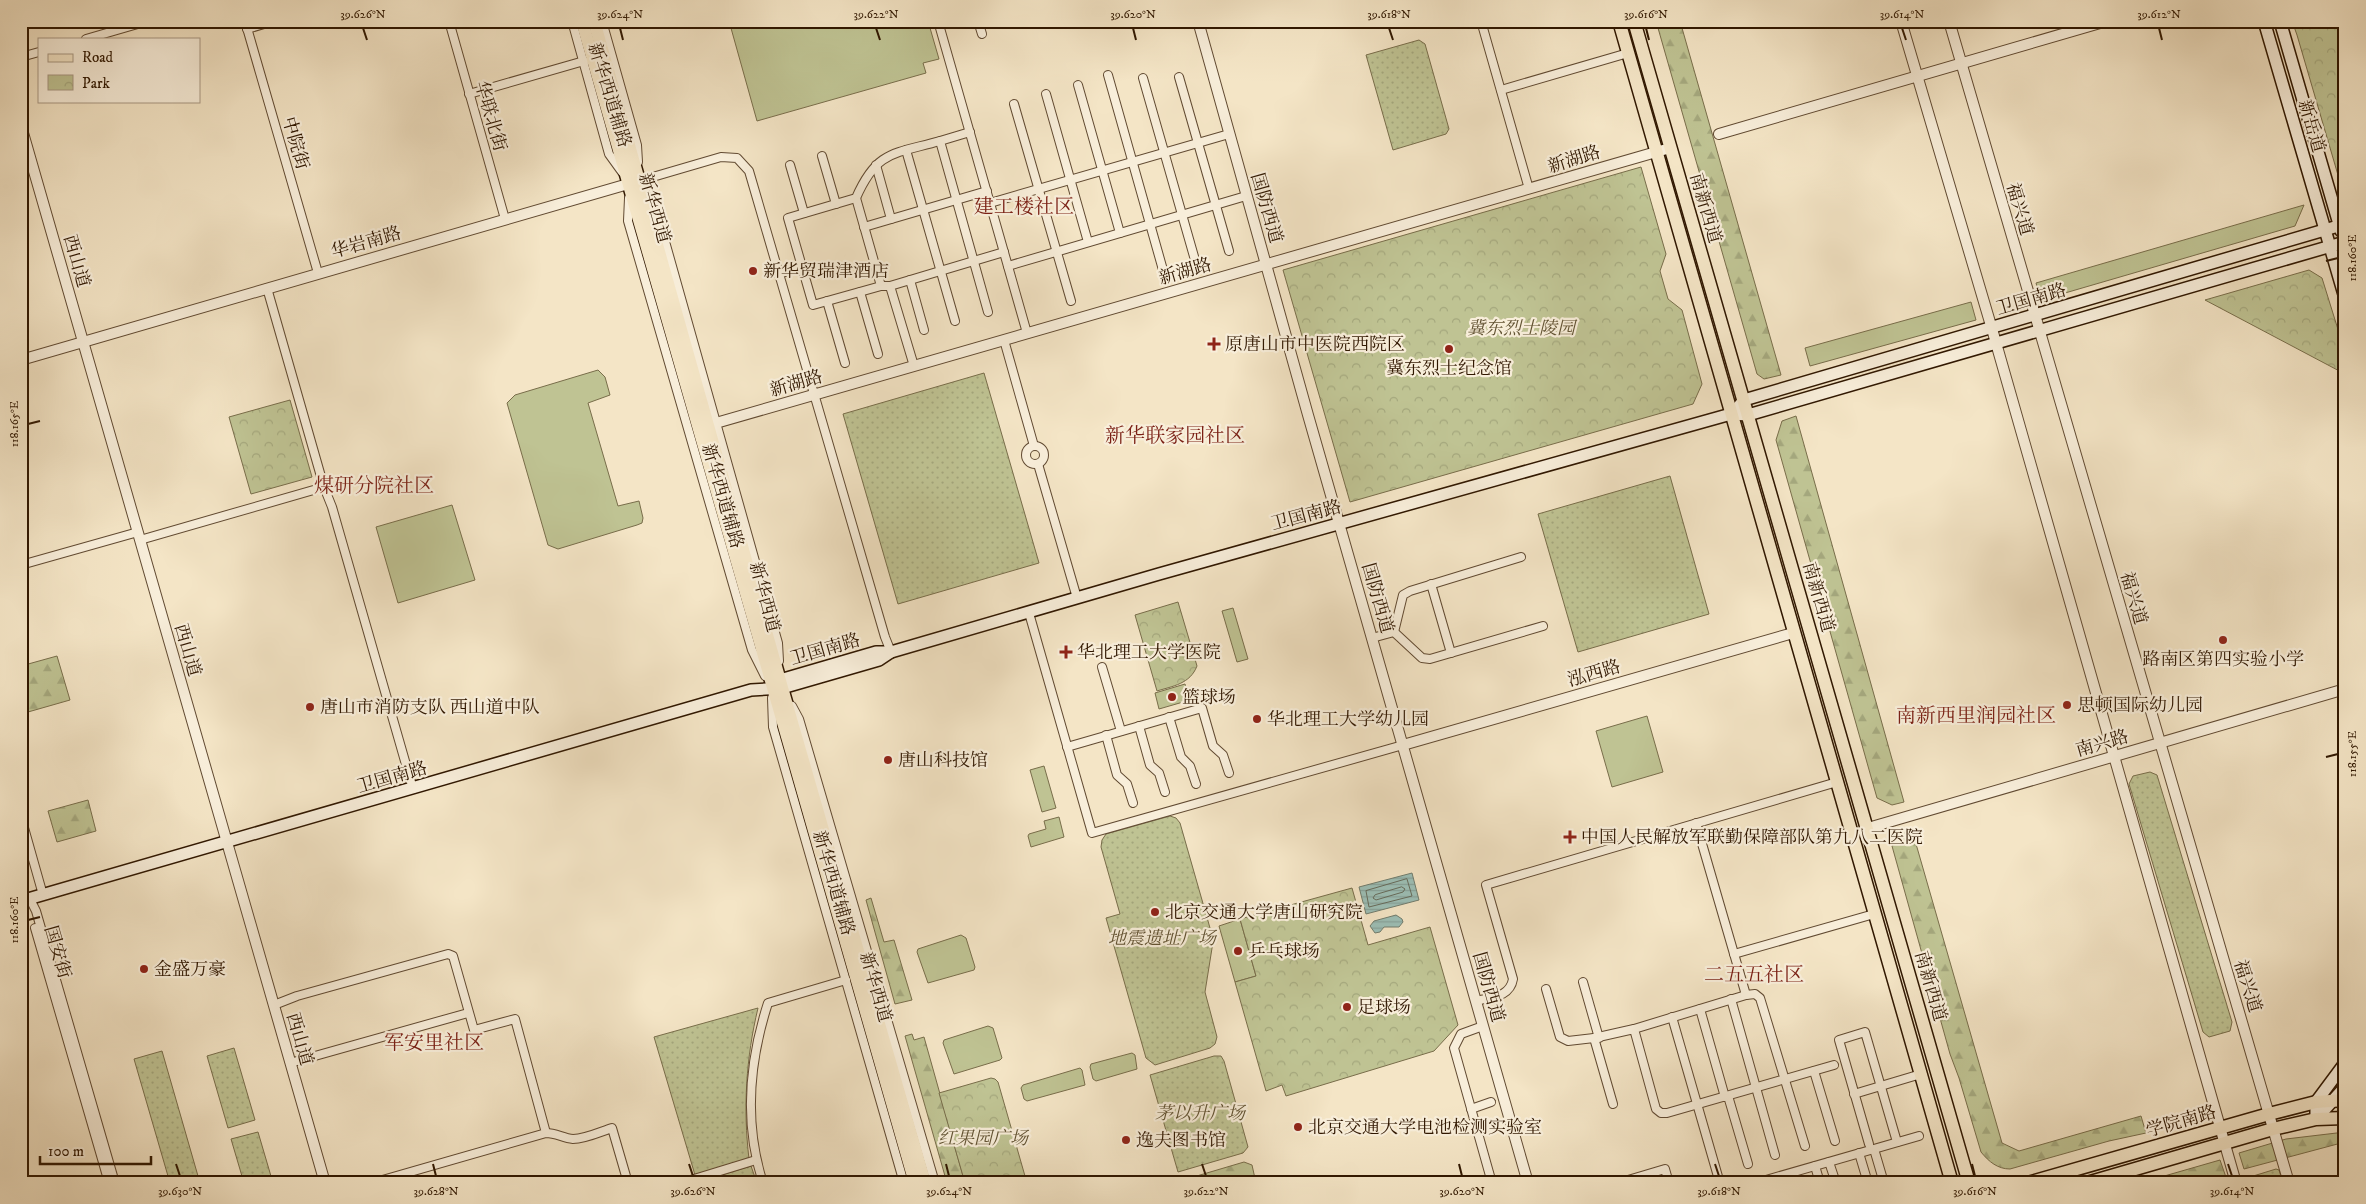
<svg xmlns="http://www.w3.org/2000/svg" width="2366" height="1204" viewBox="0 0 2366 1204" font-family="'IM FELL DW Pica','Noto Serif SC',serif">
<defs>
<pattern id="forest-firs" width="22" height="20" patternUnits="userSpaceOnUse" patternTransform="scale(1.25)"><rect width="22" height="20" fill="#bfc393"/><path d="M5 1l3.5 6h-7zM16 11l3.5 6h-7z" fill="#a4a77d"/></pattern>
<pattern id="park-crowns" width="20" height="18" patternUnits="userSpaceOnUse" patternTransform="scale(1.25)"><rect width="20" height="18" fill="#bfc393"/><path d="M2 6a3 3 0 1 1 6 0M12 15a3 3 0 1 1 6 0" fill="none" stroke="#a4a77d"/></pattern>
<pattern id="garden-dots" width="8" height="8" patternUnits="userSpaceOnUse" patternTransform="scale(1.25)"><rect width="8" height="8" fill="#bfc393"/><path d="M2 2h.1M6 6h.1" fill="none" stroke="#a4a77d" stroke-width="1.8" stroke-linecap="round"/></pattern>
<pattern id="water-rules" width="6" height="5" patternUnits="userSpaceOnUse" patternTransform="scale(1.25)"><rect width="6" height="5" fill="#9cbfb6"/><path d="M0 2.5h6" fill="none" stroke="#87a39b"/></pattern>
</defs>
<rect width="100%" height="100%" fill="#f4e5c6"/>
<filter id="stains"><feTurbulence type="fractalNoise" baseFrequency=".004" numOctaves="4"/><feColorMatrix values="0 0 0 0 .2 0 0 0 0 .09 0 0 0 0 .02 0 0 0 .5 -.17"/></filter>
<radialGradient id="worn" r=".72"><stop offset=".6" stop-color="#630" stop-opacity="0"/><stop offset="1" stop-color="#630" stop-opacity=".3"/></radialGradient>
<g fill="#bfc393" stroke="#786d4a">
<polygon points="729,21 928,21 939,59 923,63 926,73 757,121"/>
<polygon points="2304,205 2295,226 2041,300 2036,283"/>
<polygon points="1971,302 1976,320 1810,366 1805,348"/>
<polygon points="598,370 605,377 610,395 588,403 618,506 639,501 643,518 642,523 637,525 558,549 548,545 507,403 515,395"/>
<polygon points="452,505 475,580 398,603 376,527"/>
<polygon points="1233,608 1248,659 1237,662 1222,611"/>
<polygon points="1185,684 1190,700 1159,709 1155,693"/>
<polygon points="1647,716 1663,772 1612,787 1596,731"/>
<polygon points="1044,766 1056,808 1042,812 1030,770"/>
<polygon points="1059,817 1064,837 1031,847 1028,836 1029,834 1046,829 1044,821"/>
<polygon points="1240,919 1256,976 1235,982 1219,926"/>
<polygon points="961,935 966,938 975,967 974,970 928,983 917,952 918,949"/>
<polygon points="988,1026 993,1028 1002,1058 1000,1060 954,1074 943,1043 944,1040"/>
<polygon points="1132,1053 1135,1055 1137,1069 1096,1081 1093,1079 1090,1067 1091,1064"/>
<polygon points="1080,1068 1082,1070 1085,1085 1027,1101 1024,1099 1021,1088 1023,1085"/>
</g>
<g fill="url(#forest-firs)" stroke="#786d4a">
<polygon points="1656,21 1680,21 1781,375 1764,379 1757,374"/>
<polygon points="1796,416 1904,802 1892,805 1877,798 1776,440 1782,421"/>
<polygon points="57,656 70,700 21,714 21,666"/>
<polygon points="88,800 96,831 57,842 48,811"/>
<path d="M 1912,830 L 2002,1143 L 2019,1151 L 2141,1116 L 2146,1133 L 2109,1141 L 2010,1169 C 1998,1169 1989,1162 1981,1152 L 1959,1078 L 1950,1054 L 1892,846 L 1901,833 Z"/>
<polygon points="871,898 884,942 894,940 912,1000 895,1004 866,900"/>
<polygon points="912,1034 914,1040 924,1037 965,1183 947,1183 905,1036"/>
<polygon points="2345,1132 2345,1142 2244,1169 2239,1153 2286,1139"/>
<polygon points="2220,1160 2228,1183 2140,1183"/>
<polygon points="1244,1162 1252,1165 1256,1183 1187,1183 1190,1178"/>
</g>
<g fill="url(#park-crowns)" stroke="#786d4a">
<polygon points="2292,21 2345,21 2345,199 2297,35"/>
<polygon points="1641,167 1666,254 1660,271 1668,299 1682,310 1702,384 1693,404 1350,502 1283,270"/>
<polygon points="2309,270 2322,278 2345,352 2345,374 2205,300"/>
<polygon points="290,400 312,477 251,494 229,417"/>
<path d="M 1178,602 L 1197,666 C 1190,684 1173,686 1157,691 L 1135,615 Z"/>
<polygon points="1352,888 1368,945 1430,927 1458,1025 1434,1051 1286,1096 1282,1085 1266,1091 1235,982 1256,976 1240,919"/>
<polygon points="991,1078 995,1079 998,1082 1027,1183 965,1183 939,1093"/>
</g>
<g fill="url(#garden-dots)" stroke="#786d4a">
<polygon points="1419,40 1425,44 1449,129 1446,134 1393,150 1366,55"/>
<polygon points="984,373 1039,563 898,604 843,414"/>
<polygon points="1670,476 1709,614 1578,652 1538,514"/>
<polygon points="2150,772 2157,775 2232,1022 2230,1031 2209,1037 2203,1032 2129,784 2133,776"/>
<polygon points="1170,816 1176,818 1180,823 1212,935 1213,942 1205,992 1217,1037 1215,1044 1210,1048 1155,1065 1146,1058 1106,918 1120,914 1101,847 1102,840 1106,834"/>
<path d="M 758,1008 C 746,1058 743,1108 749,1159 L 695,1175 L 654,1037 Z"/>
<polygon points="234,1048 255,1120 228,1128 207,1056"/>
<polygon points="162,1051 200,1183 170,1183 134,1059"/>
<polygon points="1214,1056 1221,1056 1224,1061 1248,1147 1243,1153 1178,1172 1150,1075"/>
<polygon points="258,1132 273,1183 244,1183 231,1139"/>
<polygon points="751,1166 757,1183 695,1183"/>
<polygon points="2276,1169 2279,1170 2283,1183 2248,1183 2250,1177"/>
</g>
<g fill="url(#water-rules)" stroke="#717c6d">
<polygon points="1412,873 1419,900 1366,914 1359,887"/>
<polygon points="1396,915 1402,919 1403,922 1399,927 1384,927 1380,932 1375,933 1370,926 1374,921"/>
</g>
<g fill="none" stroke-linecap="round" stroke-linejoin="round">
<g stroke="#666b5b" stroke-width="1">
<polygon points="1407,879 1412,896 1369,907 1366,891"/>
<polygon points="1402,887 1405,889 1403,892 1376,900 1373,898 1375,895"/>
</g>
<g stroke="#614a32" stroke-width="10">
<g id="minor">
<polyline points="245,21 318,273"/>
<polyline points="449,21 505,219"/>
<polyline points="572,21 609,154 622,172"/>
<polyline points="602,21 637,145 638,162"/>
<polyline points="938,21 1027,333"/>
<polyline points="978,21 982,34"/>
<polyline points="1015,21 1016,24"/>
<polyline points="1481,21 1529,189"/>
<polyline points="247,29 274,21"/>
<polyline points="86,39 148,21"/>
<polyline points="21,57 39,52"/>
<polyline points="1108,75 1163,270"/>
<polyline points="1179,77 1229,251"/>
<polyline points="1143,78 1195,260"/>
<polyline points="1078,85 1120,233"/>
<polyline points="1501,90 1628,53"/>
<polyline points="469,94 584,61"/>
<polyline points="1046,94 1088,242"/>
<polyline points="1014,104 1071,301"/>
<polyline points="970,132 940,141 988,312"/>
<path d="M 940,141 C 894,154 877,150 856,198 L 788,218 L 813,305 L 881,286 L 890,286 L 1004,252"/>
<polyline points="906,150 955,321"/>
<polyline points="822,156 836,204"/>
<polyline points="790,165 804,213"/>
<polyline points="876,165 891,219"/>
<polyline points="639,181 721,157 737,158 749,171 885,637 891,652"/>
<polyline points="648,196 657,213 778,643 779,661"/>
<polyline points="629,198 628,221 752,650 765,676"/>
<polyline points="856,198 881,286"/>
<polyline points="990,203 1229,134"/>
<polyline points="864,227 987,191"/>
<polyline points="1008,266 1246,196"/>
<polyline points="778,274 803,267"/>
<polyline points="910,280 924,330"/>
<polyline points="890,286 914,366"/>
<polyline points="860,292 878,354"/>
<polyline points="827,301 845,363"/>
<polyline points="1004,340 1034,446"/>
<circle cx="1035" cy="455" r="9"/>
<polyline points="1038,464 1077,598"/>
<polyline points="324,487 332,507 413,789"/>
<polyline points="140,540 324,487 267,288"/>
<polyline points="21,565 138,532"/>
<polyline points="1431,584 1451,653"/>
<polyline points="1029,613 1092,833 1403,745"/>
<polyline points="1394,632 1403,595 1410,591 1521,557"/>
<polyline points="1372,638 1394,632 1422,658 1430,659 1543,626"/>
<polyline points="1102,667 1121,731"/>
<polyline points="772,698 773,727 904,1183"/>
<polyline points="792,706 799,719 935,1183"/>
<polyline points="1169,717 1181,757 1190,766 1196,784"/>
<polyline points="1139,726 1150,765 1159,773 1165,792"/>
<polyline points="1106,735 1117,775 1127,784 1133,803"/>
<polyline points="1067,747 1202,708 1213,746 1223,755 1229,773"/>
<polyline points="21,817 43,895"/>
<polyline points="30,899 36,911 115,1183"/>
<polyline points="35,928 109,1183"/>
<polyline points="1734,954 1874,914"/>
<polyline points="1583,982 1599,1038"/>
<polyline points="1546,989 1560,1037 1568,1041 1594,1038"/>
<polyline points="1746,995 1755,994 1760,998 1805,1146"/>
<polyline points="1731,999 1775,1155"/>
<path d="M 1476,1001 C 1492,997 1510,997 1513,979 L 1486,885 L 1837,782"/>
<polyline points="274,1005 297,996 448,954 453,956 474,1030 515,1019 546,1133"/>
<polyline points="1700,1009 1725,1097"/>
<polyline points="1672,1017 1719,1180"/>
<polyline points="1483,1026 1461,1034 1454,1048 1492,1183"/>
<polyline points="1634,1029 1746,995 1696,823"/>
<polyline points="290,1063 468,1013"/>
<polyline points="1814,1071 1835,1141"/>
<polyline points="1854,1094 1921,1074"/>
<polyline points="1728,1096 1748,1164"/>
<polyline points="1613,1104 1594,1038 1634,1029 1656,1109 1661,1113 1667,1113 1834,1065"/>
<polyline points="1471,1109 1491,1102"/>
<polyline points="1869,1144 1839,1040 1865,1032 1897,1142"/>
<polyline points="1874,1149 1884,1183"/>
<polyline points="1859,1153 1868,1183"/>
<polyline points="1829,1162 1836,1183"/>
<polyline points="1815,1166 1820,1183"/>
<path d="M 372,1183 L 546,1133 C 556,1133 563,1138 573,1139 C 585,1139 600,1132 612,1128 L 628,1183"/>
<polyline points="681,1183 756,1160"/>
<path d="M 763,1183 C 744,1124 749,1062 768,1003 L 846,980"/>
<polyline points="1512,1183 1514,1182"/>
<polyline points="1618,1183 1665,1169 1669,1183"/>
<polyline points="1767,1183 1766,1180 1919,1136"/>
</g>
</g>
<g stroke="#614a32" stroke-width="12">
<g id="tertiary">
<polyline points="1198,21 1308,415 1528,1183"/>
<polyline points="1901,21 1992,329 2236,1183"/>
<polyline points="1949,21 2289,1183"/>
<polyline points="21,126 325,1183"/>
<polyline points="1719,134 2107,21"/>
<polyline points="21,360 635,182"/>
<polyline points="709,425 1670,148"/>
<polyline points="1403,745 1793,633"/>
<polyline points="1868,828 2345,689"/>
</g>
</g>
<g stroke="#301700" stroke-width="14">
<g id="secondary">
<polyline points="2264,21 2345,298"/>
<polyline points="2280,21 2341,231"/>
<polyline points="1738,407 1744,400 2345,224"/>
<polyline points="773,686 780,680 876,652 891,652 1159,574 1731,414 1748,415 2345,242"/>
<polyline points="21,901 751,690 782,688 879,660 891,652"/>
<polyline points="2316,1119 2316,1102 2345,1063"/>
<polyline points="2316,1119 2345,1087"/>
</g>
</g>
<g stroke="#301700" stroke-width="15">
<g id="primary">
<polyline points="582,21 915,1183"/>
<polyline points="594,21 782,688 925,1183"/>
<polyline points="1619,21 1952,1183"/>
<polyline points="1634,21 1969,1183"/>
<polyline points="2028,1183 2269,1114 2316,1102 2345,1100"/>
<polyline points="2087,1183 2273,1129 2316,1119 2345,1118"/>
</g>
</g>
<use href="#minor" stroke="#f8eeda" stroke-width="8"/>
<use href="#tertiary" stroke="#f8eeda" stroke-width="10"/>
<use href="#secondary" stroke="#f8eeda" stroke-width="11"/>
<use href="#primary" stroke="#f4e5c6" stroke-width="12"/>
</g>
<path fill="none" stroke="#301700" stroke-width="2" d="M 363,28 L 367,40M 620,28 L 623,40M 876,28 L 880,40M 1133,28 L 1136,40M 1389,28 L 1393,40M 1646,28 L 1649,40M 1902,28 L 1906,40M 2159,28 L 2162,40M 2326,261 L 2338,258M 28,424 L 40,421M 2326,757 L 2338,754M 28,920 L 40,917M 176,1164 L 180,1176M 433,1164 L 436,1176M 689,1164 L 693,1176M 946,1164 L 949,1176M 1202,1164 L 1206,1176M 1459,1164 L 1462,1176M 1715,1164 L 1719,1176M 1972,1164 L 1975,1176M 2228,1164 L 2232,1176"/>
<g fill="#8f2418" stroke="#f8eeda" stroke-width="2">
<circle cx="753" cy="271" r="5"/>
<path d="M1211.5 336.5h5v5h5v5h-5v5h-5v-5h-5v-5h5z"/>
<circle cx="1449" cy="349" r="5"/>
<circle cx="2223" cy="640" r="5"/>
<path d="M1063.5 644.5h5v5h5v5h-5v5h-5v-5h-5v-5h5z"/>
<circle cx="1172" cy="697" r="5"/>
<circle cx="2067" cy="705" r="5"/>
<circle cx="310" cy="707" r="5"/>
<circle cx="1257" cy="719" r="5"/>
<circle cx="888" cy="760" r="5"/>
<path d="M1567.5 829.5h5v5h5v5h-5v5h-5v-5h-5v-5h5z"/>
<circle cx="1155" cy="912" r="5"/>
<circle cx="1238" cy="951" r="5"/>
<circle cx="144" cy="969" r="5"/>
<circle cx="1347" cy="1007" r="5"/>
<circle cx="1298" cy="1127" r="5"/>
<circle cx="1126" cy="1140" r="5"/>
</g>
<g text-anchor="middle" stroke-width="4.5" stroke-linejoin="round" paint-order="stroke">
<g font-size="18" fill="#301700" stroke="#f8eeda">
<text transform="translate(610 95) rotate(73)" y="6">新华西道辅路</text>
<text transform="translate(491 116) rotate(74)" y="6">华联北街</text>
<text transform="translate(2312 126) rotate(74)" y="6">新岳道</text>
<text transform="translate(296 143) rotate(74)" y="6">中院街</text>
<text transform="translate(1574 159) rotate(-17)" y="6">新湖路</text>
<text transform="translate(655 208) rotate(74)" y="6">新华西道</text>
<text transform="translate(1267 208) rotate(74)" y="6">国防西道</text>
<text transform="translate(1706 208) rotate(74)" y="6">南新西道</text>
<text transform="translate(2020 209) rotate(74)" y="6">福兴道</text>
<text transform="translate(366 242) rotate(-16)" y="6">华岩南路</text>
<text transform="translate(77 261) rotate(74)" y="6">西山道</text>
<text transform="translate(1185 271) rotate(-16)" y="6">新湖路</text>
<text transform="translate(2031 299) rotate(-16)" y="6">卫国南路</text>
<text transform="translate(796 383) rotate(-16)" y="6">新湖路</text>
<text transform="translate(723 496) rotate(74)" y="6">新华西道辅路</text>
<text transform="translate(1306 515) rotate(-15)" y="6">卫国南路</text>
<text transform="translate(765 597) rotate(75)" y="6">新华西道</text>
<text transform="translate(1819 597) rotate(74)" y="6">南新西道</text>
<text transform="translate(1378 598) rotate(74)" y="6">国防西道</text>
<text transform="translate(2134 598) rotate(74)" y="6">福兴道</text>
<text transform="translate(825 649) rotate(-16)" y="6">卫国南路</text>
<text transform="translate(188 650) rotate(74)" y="6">西山道</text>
<text transform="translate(1594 673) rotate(-16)" y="6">泓西路</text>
<text transform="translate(2102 743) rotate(-16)" y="6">南兴路</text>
<text transform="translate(392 777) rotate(-16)" y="6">卫国南路</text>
<text transform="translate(834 883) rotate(74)" y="6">新华西道辅路</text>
<text transform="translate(58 952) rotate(74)" y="6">国安街</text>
<text transform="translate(1931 986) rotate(74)" y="6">南新西道</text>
<text transform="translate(2248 986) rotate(73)" y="6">福兴道</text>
<text transform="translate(876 987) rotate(74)" y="6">新华西道</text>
<text transform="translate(1489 987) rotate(74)" y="6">国防西道</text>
<text transform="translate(300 1039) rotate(74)" y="6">西山道</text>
<text transform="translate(2181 1121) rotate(-16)" y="6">学院南路</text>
</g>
<g font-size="18" fill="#301700" stroke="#f8eeda" text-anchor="start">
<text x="763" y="277">新华贸瑞津酒店</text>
<text x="1225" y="350">原唐山市中医院西院区</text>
<text x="1449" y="374" text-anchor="middle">冀东烈士纪念馆</text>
<text x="1077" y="658">华北理工大学医院</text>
<text x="2223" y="665" text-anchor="middle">路南区第四实验小学</text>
<text x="1182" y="703">篮球场</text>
<text x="2077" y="711">思顿国际幼儿园</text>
<text x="320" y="713">唐山市消防支队 西山道中队</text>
<text x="1267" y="725">华北理工大学幼儿园</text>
<text x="898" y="766">唐山科技馆</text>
<text x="1581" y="843">中国人民解放军联勤保障部队第九八二医院</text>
<text x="1165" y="918">北京交通大学唐山研究院</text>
<text x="1248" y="957">乒乓球场</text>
<text x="154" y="975">金盛万豪</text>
<text x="1357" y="1013">足球场</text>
<text x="1308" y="1133">北京交通大学电池检测实验室</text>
<text x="1136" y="1146">逸夫图书馆</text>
</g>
<g font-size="18" font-style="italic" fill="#625333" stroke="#f8eeda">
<text x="1521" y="334">冀东烈士陵园</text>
<text x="1162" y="944">地震遗址广场</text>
<text x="1200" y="1119">茅以升广场</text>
<text x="983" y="1144">红果园广场</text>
</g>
<g font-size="20" fill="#7a1f14" stroke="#f8eeda">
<text x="1024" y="213">建工楼社区</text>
<text x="1175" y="442">新华联家园社区</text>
<text x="374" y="492">煤研分院社区</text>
<text x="1976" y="722">南新西里润园社区</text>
<text x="1754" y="981">二五五社区</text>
<text x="434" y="1049">军安里社区</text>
</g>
</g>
<rect width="2366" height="1204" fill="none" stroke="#f4e5c6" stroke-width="55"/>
<rect x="38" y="38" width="162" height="65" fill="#f8eeda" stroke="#a89883"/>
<rect x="48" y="54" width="25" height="8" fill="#f4e5c6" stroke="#a89883"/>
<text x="82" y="62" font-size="15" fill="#301700">Road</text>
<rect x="48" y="75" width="25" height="15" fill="url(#park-crowns)" stroke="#a89883"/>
<text x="82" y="88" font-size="15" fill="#301700">Park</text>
<path d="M40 1156v8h111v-8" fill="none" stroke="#301700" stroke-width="2.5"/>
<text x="48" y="1156" font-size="15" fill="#301700" stroke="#f8eeda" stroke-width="4" paint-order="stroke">100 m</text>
<rect x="28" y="28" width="2310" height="1148" fill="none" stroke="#301700" stroke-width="2"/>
<g font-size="12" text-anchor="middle" fill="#301700">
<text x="363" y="18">39.626°N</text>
<text x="620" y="18">39.624°N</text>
<text x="876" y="18">39.622°N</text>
<text x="1133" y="18">39.620°N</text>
<text x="1389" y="18">39.618°N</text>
<text x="1646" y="18">39.616°N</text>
<text x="1902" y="18">39.614°N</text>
<text x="2159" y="18">39.612°N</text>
<text transform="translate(2352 258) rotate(-90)" y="4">118.160°E</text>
<text transform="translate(14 424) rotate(-90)" y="4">118.165°E</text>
<text transform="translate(2352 754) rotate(-90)" y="4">118.155°E</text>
<text transform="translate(14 920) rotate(-90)" y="4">118.160°E</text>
<text x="180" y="1195">39.630°N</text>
<text x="436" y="1195">39.628°N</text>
<text x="693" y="1195">39.626°N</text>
<text x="949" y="1195">39.624°N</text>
<text x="1206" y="1195">39.622°N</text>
<text x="1462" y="1195">39.620°N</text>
<text x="1719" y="1195">39.618°N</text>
<text x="1975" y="1195">39.616°N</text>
<text x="2232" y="1195">39.614°N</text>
</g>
<rect width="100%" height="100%" filter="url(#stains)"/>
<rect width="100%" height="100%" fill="url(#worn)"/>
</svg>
